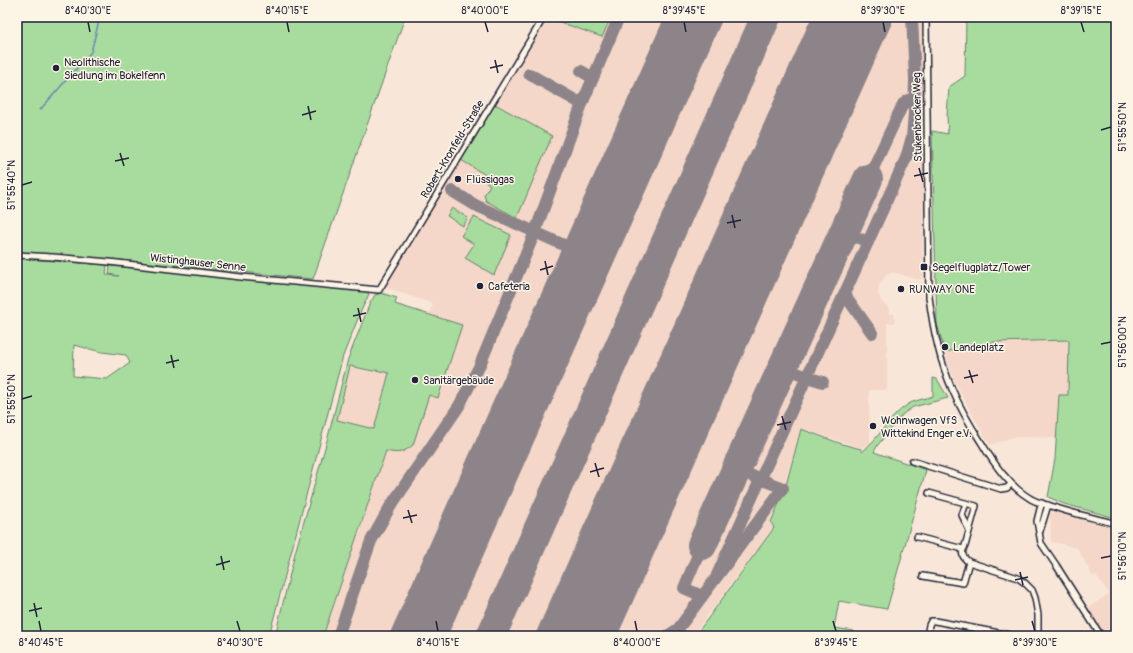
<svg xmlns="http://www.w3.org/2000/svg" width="1133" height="653" viewBox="0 0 1133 653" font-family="Pangolin,sans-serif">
<rect width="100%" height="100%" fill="#f8e7d8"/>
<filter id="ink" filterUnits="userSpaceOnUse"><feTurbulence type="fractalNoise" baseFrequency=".025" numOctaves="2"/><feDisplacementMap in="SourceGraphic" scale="8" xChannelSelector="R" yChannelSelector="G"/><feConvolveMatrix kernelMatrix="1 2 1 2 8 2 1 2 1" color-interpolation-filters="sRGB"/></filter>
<g filter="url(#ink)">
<g fill="#f4d7c8">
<polygon points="611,17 922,17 924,172 922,279 915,279 896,273 891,273 887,275 884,278 879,286 878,293 881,301 889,308 890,314 894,314 895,323 887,323 887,390 869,390 870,444 862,448 801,429 784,488 770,522 774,528 692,636 323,636 386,451 374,429 337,420 349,366 373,371 408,308 429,314 433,304 384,287 548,18 602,37"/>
<polygon points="1069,340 1068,395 1059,396 1057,438 1014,437 990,445 972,414 955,382 948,364 945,352 994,342"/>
<polygon points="1054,512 1061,512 1116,528 1116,629 1105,636 1087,608 1109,594 1096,575 1093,577 1077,548 1058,543 1051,542 1050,514"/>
</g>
<g fill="#a8dc9e" stroke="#657f6c" fill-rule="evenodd">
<polygon points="17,17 405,17 313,279 109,259 17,253"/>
<polygon points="548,17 611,17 602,37 548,18"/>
<polygon points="966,17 1116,17 1116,518 1064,504 1048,497 1055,459 1059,395 1068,395 1069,340 994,342 945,352 937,324 932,131 948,134 947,116 949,87 965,76"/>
<polygon points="495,104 552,136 517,218 486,201 484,195 490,185 485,181 487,176 461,160"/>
<polygon points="452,208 468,218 463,226 447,216"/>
<polygon points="474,217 511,235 494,275 465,258 474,244 461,236"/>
<path d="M 17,258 L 107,265 L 106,275 L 119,276 L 109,274 L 110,266 L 187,273 L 247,280 L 365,291 L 369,294 L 361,311 L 343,356 L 269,636 L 17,636 ZM 74,345 L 102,352 L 126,355 L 130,363 L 107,379 L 73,376 Z"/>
<path d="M 381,293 L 397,298 L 395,304 L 462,325 L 438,398 L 429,395 L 413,445 C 403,453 398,454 386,451 L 323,636 L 275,636 L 295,553 L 328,437 L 348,359 L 370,303 L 375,295 ZM 350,366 L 373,371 L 376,370 L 389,373 L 374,429 L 337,420 Z"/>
<path d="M 933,378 L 937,379 L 948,398 L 913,407 L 903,414 L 877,446 L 874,452 L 926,470 L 887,609 L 839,601 L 834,628 L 854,631 L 854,636 L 695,636 L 774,528 L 771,522 L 785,489 L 801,429 L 842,444 L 861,449 L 862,452 C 879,438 889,417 907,405 C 914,400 925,399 933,396 Z"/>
</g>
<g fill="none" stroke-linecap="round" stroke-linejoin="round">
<polyline stroke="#6c8aae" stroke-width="1.5" points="40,110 91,52 100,17"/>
<g stroke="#8d848a" stroke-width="12">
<polyline points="581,71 593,78"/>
<polyline points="529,74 582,104"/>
<polyline points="650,87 671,97"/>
<polyline points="868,179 903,104 909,100 914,99"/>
<polyline points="452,191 475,205 577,251"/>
<polyline points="844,232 868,242"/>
<polyline points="845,295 872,333"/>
<polyline points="783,367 807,377 823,382"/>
<polyline points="459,515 481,524"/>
<polyline points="583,564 626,580"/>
<polyline points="717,575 906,158 912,137 914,113 915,79 912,17"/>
<polyline points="702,596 684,588 702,545"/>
<polyline points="338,636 371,541 390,507 459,406 479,367 535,232 582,104 619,17"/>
<polyline points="667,636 678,629 783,488 737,470"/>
</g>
<g stroke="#8d848a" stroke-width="30">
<polyline points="702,545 868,179"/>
<polyline points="405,636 681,17"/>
<polyline points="431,636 707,17"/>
<polyline points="491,636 766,17"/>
<polyline points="551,636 828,17"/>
<polyline points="577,636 854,17"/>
<polyline points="601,636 878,17"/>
</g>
<g stroke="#22223b" stroke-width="8">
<g id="minor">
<path d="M 926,17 L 929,297 C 933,329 939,359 952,389 C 960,408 970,425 981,442 C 994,464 1009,486 1031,499 C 1038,503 1047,505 1054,507 C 1074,514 1095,518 1116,524"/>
<polyline points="17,255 53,257 109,262 241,277 379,290 544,17"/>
<polyline points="912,461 1001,489 1007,488 1011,484"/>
<path d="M 929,493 L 976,506 L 965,546 C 960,553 963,558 969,562 L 1018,578 L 1025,583 L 1032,590 L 1035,598 L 1038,615 L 1038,631 L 1036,636"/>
<polyline points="966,503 962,515 969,530"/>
<polyline points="1042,503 1040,509 1037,521 1041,543 1056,565 1101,636"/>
<polyline points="1040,531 1048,505"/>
<polyline points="917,537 963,549"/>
<polyline points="923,576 963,583 969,562"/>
<polyline points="927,636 929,625 931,621 935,621 1015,636"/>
</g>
</g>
<use href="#minor" stroke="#fcf5e5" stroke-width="5"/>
</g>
</g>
<path fill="none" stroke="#22223b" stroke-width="1.5" d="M 88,22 L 90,32M 287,22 L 289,32M 485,22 L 488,32M 684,22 L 686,32M 883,22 L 885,32M 1081,22 L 1084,32M 495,60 L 498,73M 490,68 L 503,65M 308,106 L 311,120M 302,115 L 316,111M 1101,130 L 1111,127M 120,153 L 124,166M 115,161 L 129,158M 919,168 L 923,182M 914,176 L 928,173M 22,185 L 32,182M 732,215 L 735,228M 727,223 L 741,220M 545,261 L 548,275M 540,270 L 553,266M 358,308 L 361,322M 353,316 L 366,313M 1101,344 L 1111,342M 171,355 L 174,368M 166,363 L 179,360M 969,370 L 973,383M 964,378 L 978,375M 22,399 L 32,396M 782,416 L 786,430M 777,425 L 791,422M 595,463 L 599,477M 590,472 L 604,468M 408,510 L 412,523M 403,518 L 417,515M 221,556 L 224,570M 1101,558 L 1111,556M 216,565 L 230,561M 1020,572 L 1023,585M 1015,580 L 1028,577M 34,603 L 37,617M 29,611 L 42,608M 39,621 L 41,631M 237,621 L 240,631M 436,621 L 438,631M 635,621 L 637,631M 833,621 L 836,631M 1032,621 L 1035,631"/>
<g fill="#22223b" stroke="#fcf5e5" stroke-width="1.5">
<circle cx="56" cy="68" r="4"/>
<circle cx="458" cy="179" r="4"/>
<rect x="920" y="263" width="8" height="8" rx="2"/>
<circle cx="480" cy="286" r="4"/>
<circle cx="901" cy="289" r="4"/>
<circle cx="945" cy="347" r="4"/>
<circle cx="415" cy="380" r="4"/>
<circle cx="873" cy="426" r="4"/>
</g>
<g text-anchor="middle" stroke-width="3" stroke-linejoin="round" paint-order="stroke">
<g font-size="11" fill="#22223b" stroke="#fcf5e5" text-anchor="start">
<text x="64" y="66">Neolithische<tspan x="64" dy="13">Siedlung im Bokelfenn</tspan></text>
<text x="466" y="183">Flüssiggas</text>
<text x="932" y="271">Segelflugplatz/Tower</text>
<text x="488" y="290">Cafeteria</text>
<text x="909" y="293">RUNWAY ONE</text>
<text x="953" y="351">Landeplatz</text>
<text x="423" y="384">Sanitärgebäude</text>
<text x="881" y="424">Wohnwagen VfS<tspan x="881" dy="13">Wittekind Enger e.V.</tspan></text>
</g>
<g font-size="11" fill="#22223b" stroke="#fcf5e5">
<text transform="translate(917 117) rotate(-91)" y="4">Stukenbrocker Weg</text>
<text transform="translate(452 149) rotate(-59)" y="4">Robert-Kronfeld-Straße</text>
<text transform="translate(198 262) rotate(6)" y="4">Wistinghauser Senne</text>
</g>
</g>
<rect width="1133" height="653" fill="none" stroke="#fcf5e5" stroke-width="44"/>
<rect x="22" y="22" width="1089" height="609" fill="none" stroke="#22223b" stroke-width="1.5"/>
<g font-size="10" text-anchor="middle" fill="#22223b">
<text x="88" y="14">8°40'30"E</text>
<text x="287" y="14">8°40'15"E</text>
<text x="485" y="14">8°40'00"E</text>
<text x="684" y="14">8°39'45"E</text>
<text x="883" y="14">8°39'30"E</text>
<text x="1081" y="14">8°39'15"E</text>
<text transform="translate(1122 127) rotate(-90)" y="4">51°55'50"N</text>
<text transform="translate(11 185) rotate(-90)" y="4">51°55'40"N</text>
<text transform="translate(1122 342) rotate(-90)" y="4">51°56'00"N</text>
<text transform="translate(11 399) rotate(-90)" y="4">51°55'50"N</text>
<text transform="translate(1122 556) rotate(-90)" y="4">51°56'10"N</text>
<text x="41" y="646">8°40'45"E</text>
<text x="240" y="646">8°40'30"E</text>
<text x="438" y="646">8°40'15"E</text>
<text x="637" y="646">8°40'00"E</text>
<text x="836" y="646">8°39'45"E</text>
<text x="1035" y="646">8°39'30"E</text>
</g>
</svg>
